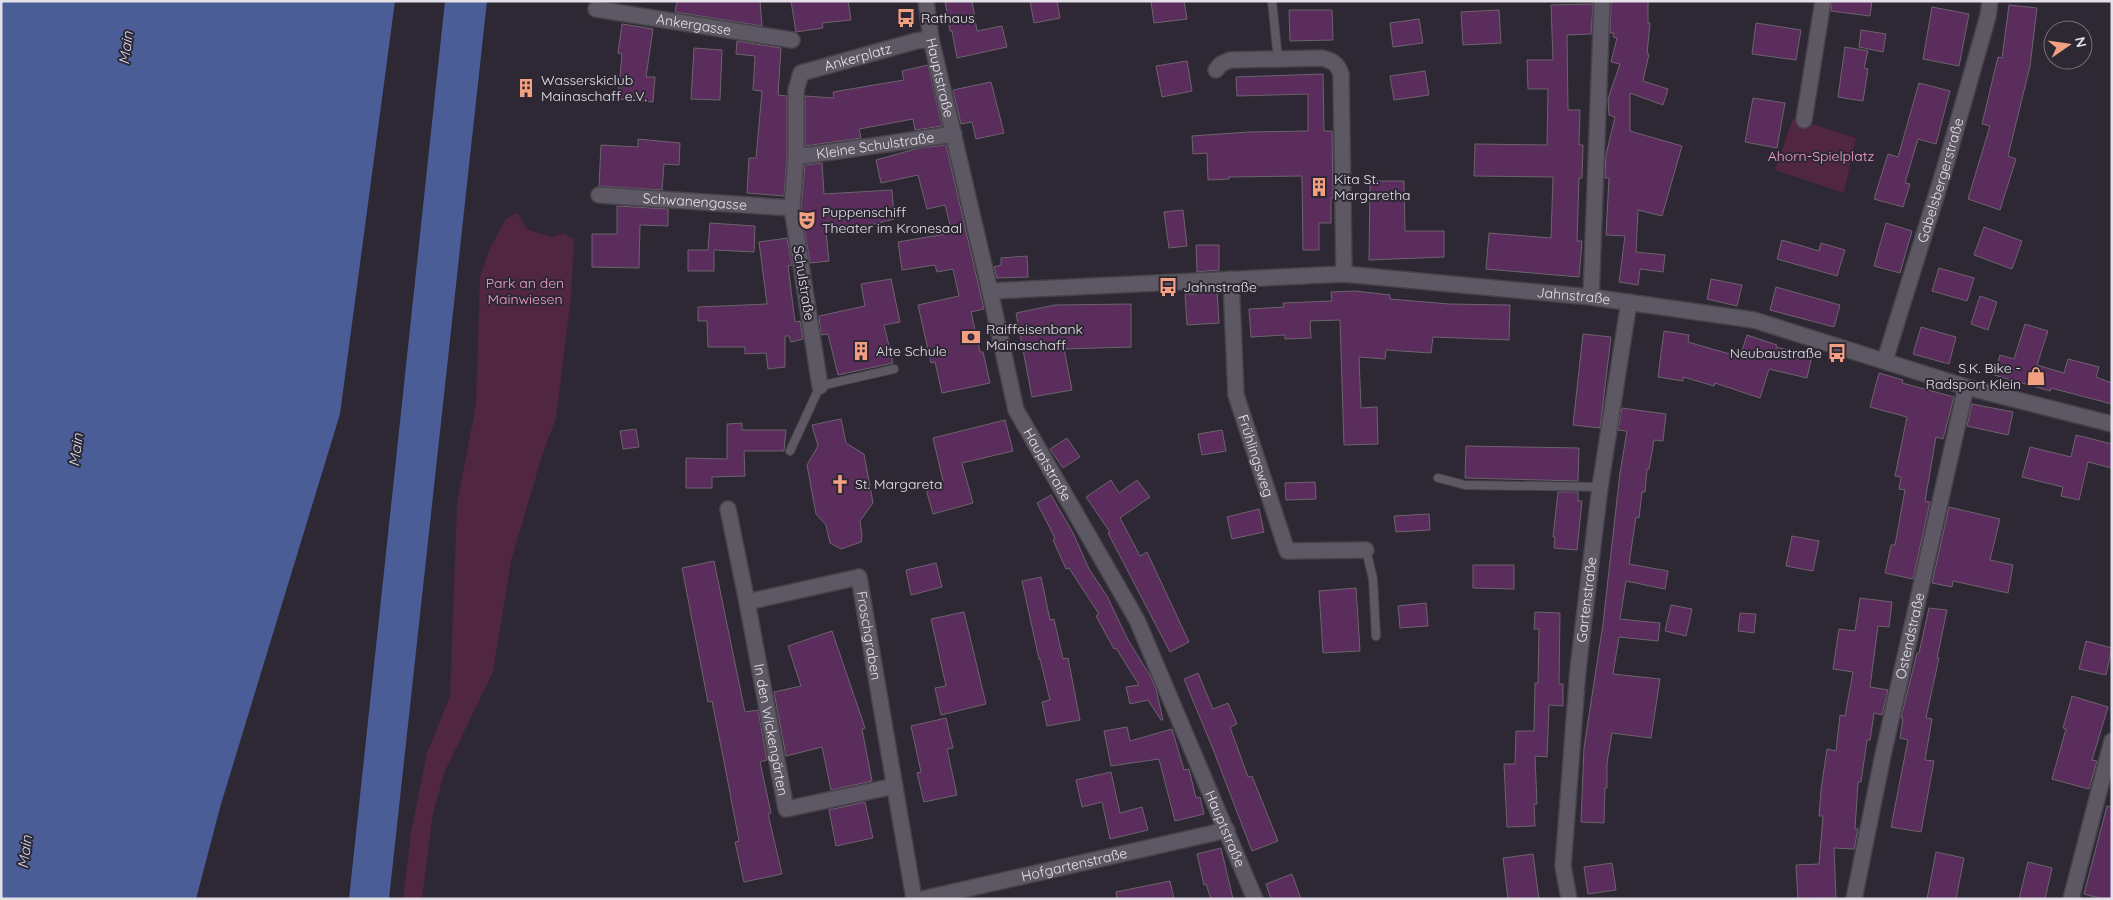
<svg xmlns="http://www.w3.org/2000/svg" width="2113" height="900" viewBox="0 0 2113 900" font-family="Quicksand,sans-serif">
<rect width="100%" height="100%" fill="#2d2833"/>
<g fill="#502640">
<polygon points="1793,118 1856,138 1844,193 1775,170"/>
<polygon points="517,213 528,230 553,237 564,233 574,240 571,297 556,418 543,453 511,561 493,672 445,771 433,813 422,899 403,899 411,833 427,753 450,696 457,503 476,405 480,276 491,246 506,219"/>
</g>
<g fill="#4a5d96">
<polygon points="1,1 395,1 340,414 221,804 196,899 1,899"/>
<polygon points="445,1 487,1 389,899 349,899"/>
</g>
<g fill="#5a2d5d" stroke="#6d636d">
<polygon points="677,1 760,1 762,26 675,12"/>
<polygon points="791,1 848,1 851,20 822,23 823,28 796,32"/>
<polygon points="945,1 972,1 977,31 1002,26 1007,47 957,58 952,31 950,31"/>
<polygon points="1030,1 1057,1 1060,18 1034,23"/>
<polygon points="1151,1 1184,1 1187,19 1154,23"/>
<polygon points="1614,1 1648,1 1648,23 1650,23 1647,54 1649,54 1643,81 1668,89 1663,105 1630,93 1630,131 1682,146 1662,216 1638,210 1636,252 1665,255 1663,272 1640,269 1638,285 1619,282 1625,236 1606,235 1609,178 1605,178 1606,155 1615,117 1609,115 1608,99 1620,64 1611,62 1617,38 1613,37 1614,33 1610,33 1611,3"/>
<polygon points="1832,1 1872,1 1870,16 1831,11"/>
<polygon points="1593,4 1591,34 1567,35 1568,110 1580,110 1579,145 1583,145 1582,178 1579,178 1577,241 1582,241 1579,277 1486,269 1489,233 1551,238 1553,177 1474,176 1475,144 1547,145 1548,89 1528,89 1527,60 1553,60 1551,5"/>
<polygon points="2009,5 2037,8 2030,66 2008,156 2016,159 2000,210 1968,199 1990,126 1982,124 1998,57 2002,58"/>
<polygon points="1932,7 1969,14 1959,66 1923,59"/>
<polygon points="1289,10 1332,10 1333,40 1290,41"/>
<polygon points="1499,10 1501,43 1463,45 1461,12"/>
<polygon points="1419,19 1423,43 1393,47 1390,23"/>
<polygon points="1756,23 1801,30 1796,60 1752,54"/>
<polygon points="622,24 653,29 646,77 655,77 653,102 618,99 622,54 618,53"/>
<polygon points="1861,30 1886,34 1883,52 1859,47"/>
<polygon points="737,41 781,48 778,95 787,96 787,157 784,196 747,193 749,158 756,158 762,91 753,90 755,56 736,54"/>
<polygon points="1845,47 1868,51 1864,68 1868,69 1863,101 1838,97"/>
<polygon points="694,48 722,50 720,100 691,99"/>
<polygon points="1187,61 1192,91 1162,97 1156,66"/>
<polygon points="928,65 942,126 915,130 913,119 859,129 861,138 805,146 805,96 834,98 833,92 904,80 902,71"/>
<polygon points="1425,71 1429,95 1394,100 1390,76"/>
<polygon points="1323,74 1324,131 1332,131 1333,198 1331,198 1331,223 1319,223 1319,250 1303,250 1302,176 1229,177 1229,179 1208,180 1207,153 1193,154 1192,136 1248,132 1308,131 1308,94 1237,96 1236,77"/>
<polygon points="991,82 1004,133 976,139 972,122 961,124 953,90"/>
<polygon points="1919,83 1950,91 1936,144 1918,139 1905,183 1910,184 1903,207 1874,199 1888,154 1898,157"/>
<polygon points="1753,98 1785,103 1777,148 1745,142"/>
<polygon points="638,139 680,143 679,165 664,164 662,190 599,186 601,145 638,147"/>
<polygon points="946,145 984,309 971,312 980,352 983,352 990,383 942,393 935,362 931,363 918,305 959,296 953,269 937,272 935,265 902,270 898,242 952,233 945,205 927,209 918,175 881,183 876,160 919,148"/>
<polygon points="822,163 824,194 892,190 894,219 855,229 826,231 829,261 810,263 801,208 805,165"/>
<polygon points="1370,181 1404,181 1405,231 1444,231 1444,257 1369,260"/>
<polygon points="617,206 668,209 668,226 640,225 639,268 592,267 592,234 617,234"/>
<polygon points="1183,210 1187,246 1169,248 1164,212"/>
<polygon points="710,223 755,226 754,252 714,250 714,271 688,271 688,250 708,250"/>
<polygon points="1886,223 1912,231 1900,273 1874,266"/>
<polygon points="1984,227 2022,241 2012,269 1974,255"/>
<polygon points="787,238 792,265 788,266 795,322 800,321 803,339 791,342 789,336 785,336 785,367 768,369 766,353 745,354 745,347 708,347 707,321 698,321 698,307 767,304 759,242"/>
<polygon points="1782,240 1819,251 1821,243 1845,250 1837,276 1777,259"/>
<polygon points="1196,245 1219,245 1219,270 1197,272"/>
<polygon points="1027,256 1028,277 997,278 994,267 1001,265 1001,258"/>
<polygon points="1939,268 1974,278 1967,301 1932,291"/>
<polygon points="891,279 900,322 884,325 893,363 838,375 828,334 821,335 819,316 865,306 861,284"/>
<polygon points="1711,279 1742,285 1737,306 1707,299"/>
<polygon points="1776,287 1840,305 1834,327 1770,310"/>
<polygon points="1217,289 1219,323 1187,325 1185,294 1197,294 1197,290"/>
<polygon points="1355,291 1390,295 1390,299 1449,304 1510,305 1509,340 1433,337 1431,353 1386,350 1385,359 1359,357 1361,408 1377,407 1378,444 1344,445 1340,320 1310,321 1311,338 1285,339 1285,335 1251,337 1249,309 1284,307 1283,303 1332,301 1331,292"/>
<polygon points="1980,296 1997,302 1988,330 1971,324"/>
<polygon points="1131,304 1131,347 1064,349 1072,390 1032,397 1016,313 1055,305"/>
<polygon points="2025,324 2048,331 2037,365 2064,373 2068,359 2099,367 2096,377 2112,383 2112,404 2051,388 2050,391 1994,375 2000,355 2014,359"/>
<polygon points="1921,327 1956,337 1949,364 1913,354"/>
<polygon points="1664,331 1689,335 1688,342 1740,357 1747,335 1777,345 1776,347 1812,356 1807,378 1769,369 1760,398 1715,383 1714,386 1683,377 1683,381 1658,377"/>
<polygon points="1583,334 1611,337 1600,428 1573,425"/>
<polygon points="1879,373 1903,380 1902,383 1954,397 1943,439 1936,437 1925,501 1930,502 1913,579 1885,573 1891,545 1895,545 1905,490 1899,489 1901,477 1895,476 1907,417 1870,407"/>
<polygon points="1972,404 2013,412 2008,435 1967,426"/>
<polygon points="1622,408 1666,414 1663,441 1654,440 1649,469 1647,469 1645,492 1642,492 1639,518 1636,517 1629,564 1668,571 1665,589 1626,581 1620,619 1660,623 1658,641 1619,637 1613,674 1660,679 1651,738 1612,733 1607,763 1607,788 1605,788 1604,823 1581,822 1584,748 1603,624 1620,473 1627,431 1618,430"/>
<polygon points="841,419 846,443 864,454 873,503 860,521 862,535 861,542 841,549 830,543 826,525 816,514 807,465 818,446 812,425"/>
<polygon points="1005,420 1013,451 962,463 973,503 933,514 925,486 943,481 933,438"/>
<polygon points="742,423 742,430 786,430 784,451 744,451 745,476 712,477 712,488 686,488 686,458 727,459 727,424"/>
<polygon points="636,429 639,447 623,449 620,431"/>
<polygon points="1222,430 1226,451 1202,455 1198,434"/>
<polygon points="2076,435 2112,444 2112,468 2088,462 2079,500 2061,496 2063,487 2022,477 2030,447 2071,457"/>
<polygon points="1067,438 1080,457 1063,468 1050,449"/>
<polygon points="1466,446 1579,448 1578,481 1465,478"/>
<polygon points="1111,480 1119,493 1137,480 1150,497 1120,518 1140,556 1147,552 1189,642 1170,652 1108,533 1110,532 1086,497"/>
<polygon points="1315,482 1316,499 1286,500 1285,483"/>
<polygon points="1558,492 1578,492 1578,501 1582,501 1577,550 1554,548 1555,537 1553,537"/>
<polygon points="1051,495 1073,533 1089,569 1107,596 1128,640 1151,677 1156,689 1163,720 1161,720 1148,700 1130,704 1126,687 1139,685 1116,648 1114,649 1096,616 1099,614 1069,568 1066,569 1053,540 1055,538 1037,503"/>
<polygon points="1949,507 2000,519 1990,560 2013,565 2008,593 1953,581 1952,587 1932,583"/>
<polygon points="1259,509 1264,532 1232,539 1227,517"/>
<polygon points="1429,514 1430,530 1396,532 1394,516"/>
<polygon points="1792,536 1819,541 1813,571 1786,566"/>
<polygon points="714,561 745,712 758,710 767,760 760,762 771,813 768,814 782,874 744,882 735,842 739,841 727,777 712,701 708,702 682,568"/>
<polygon points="936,563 942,587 911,595 906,570"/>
<polygon points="1473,565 1514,565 1514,589 1473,588"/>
<polygon points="1041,577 1050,620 1054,619 1063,659 1068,658 1080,720 1047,726 1042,702 1050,700 1040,659 1039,659 1022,581"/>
<polygon points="1356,588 1360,651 1323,653 1319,591"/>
<polygon points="1860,598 1892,602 1889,627 1878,626 1870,687 1888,690 1882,715 1874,713 1870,740 1867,740 1861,782 1858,782 1855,829 1858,829 1854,849 1834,848 1836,898 1798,899 1796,865 1819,864 1823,816 1819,816 1821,790 1827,749 1836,751 1840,715 1845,716 1853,672 1833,669 1839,629 1855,631"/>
<polygon points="1426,603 1428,626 1400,628 1398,606"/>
<polygon points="1671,605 1692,609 1686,636 1665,631"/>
<polygon points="1929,608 1947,610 1937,658 1939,658 1926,718 1932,719 1925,760 1934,761 1921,832 1891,827 1908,740 1900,738 1903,718 1901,718 1917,653 1919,653"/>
<polygon points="964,612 986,704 941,715 935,688 946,686 931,619"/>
<polygon points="1535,612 1560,613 1559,684 1563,684 1563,706 1549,705 1547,757 1535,756 1537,804 1534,804 1535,826 1507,827 1504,764 1515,764 1516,731 1534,731 1535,683 1538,683 1539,629 1534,629"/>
<polygon points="1740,613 1756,614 1754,633 1738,631"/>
<polygon points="832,631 865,728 862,729 872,781 831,790 822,747 786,756 774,692 801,686 788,646"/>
<polygon points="2086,641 2112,648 2106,675 2079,669"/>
<polygon points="1198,673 1213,709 1228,703 1237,724 1230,727 1248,777 1252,776 1278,841 1252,851 1213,749 1184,679"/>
<polygon points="2072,696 2108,707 2092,760 2097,761 2089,789 2052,779 2066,729 2063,728"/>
<polygon points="946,718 953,748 947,749 957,795 924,802 917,773 921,772 911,726"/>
<polygon points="1127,727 1130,741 1172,729 1184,770 1189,769 1196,798 1200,797 1204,814 1175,821 1159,759 1111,766 1104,731"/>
<polygon points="1111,772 1120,813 1142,807 1148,830 1110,839 1102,802 1082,807 1076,780"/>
<polygon points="865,802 873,838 836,846 829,810"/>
<polygon points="2107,806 2112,807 2112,899 2103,899 2084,894"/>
<polygon points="1221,848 1233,899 1211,899 1206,884 1204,885 1197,854"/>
<polygon points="1936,852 1964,858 1956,899 1927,899"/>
<polygon points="1533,854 1539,899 1508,899 1503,858"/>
<polygon points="2028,862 2052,868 2045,899 2019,899"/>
<polygon points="1612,863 1616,890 1588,894 1584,867"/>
<polygon points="1292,874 1301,899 1271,899 1266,884"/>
<polygon points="1170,881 1174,899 1117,899 1116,892"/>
</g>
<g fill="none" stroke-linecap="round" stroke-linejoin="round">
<g stroke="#47434b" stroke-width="10">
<g id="lane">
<polyline points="1272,1 1278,59"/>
<polyline points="790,451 820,386 894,369"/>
<polyline points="1438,478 1465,485 1600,487"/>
<polyline points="1366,550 1373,579 1376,636"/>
</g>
</g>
<g stroke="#47434b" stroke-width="18">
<g id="street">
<path id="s1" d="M 596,9 L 792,40"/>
<path d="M 1216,70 L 1221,64 L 1230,60 L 1322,58 C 1333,61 1337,63 1341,74 L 1344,274"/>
<polyline points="1804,120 1823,1"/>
<path id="s2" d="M 796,157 L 954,134"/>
<path id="s3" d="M 599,195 L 792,208"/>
<path id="s4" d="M 1231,279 L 1236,395 L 1287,551 L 1366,550"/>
<path id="s5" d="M 990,291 L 1344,274 L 1591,297 L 1754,320 L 1966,387 L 2112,424"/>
<polyline points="1591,297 1602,1"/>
<path id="s6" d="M 1885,360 L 1946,164 L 1988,16 L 1990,1"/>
<path id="s7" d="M 820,386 L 792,208 L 796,157 L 796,90 L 801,73 L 916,41 L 931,39"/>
<path id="s8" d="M 728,509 L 747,602 L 859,577 L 914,899"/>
<path id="s9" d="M 747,602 L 786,809 L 895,786"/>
<path id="s10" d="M 922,899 L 1227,830"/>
<path id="s11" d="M 1569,899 L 1563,866 L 1578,669 L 1600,487 L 1629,302"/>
<path id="s12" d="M 1854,899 L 1883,755 L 1966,387"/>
<polyline points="2071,899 2112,741"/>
</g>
</g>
<g stroke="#47434b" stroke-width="18">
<g id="secondary">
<path id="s13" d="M 926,1 L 931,39 L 990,291 L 1016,410 L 1137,620 L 1255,899"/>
</g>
</g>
<use href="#lane" stroke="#5e5864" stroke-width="8"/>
<use href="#street" stroke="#5e5864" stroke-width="15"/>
<use href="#secondary" stroke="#5e5864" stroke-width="15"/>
</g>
<defs>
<g id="bus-bare" transform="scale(1.5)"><path d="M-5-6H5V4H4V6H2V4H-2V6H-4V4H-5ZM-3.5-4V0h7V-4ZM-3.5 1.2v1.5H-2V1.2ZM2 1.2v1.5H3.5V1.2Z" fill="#f39f82" stroke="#2d2833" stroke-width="2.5" paint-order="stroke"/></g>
<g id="building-bare" transform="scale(1.5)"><path d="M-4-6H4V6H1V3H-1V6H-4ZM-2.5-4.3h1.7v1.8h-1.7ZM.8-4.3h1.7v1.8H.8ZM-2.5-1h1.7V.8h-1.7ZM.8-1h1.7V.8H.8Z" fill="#f39f82" stroke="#2d2833" stroke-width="2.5" paint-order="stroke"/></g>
<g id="theatre-bare" transform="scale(1.5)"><path d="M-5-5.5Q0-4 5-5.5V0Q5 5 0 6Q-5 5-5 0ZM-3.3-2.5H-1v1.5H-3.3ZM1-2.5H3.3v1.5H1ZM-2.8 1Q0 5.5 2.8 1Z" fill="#f39f82" stroke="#2d2833" stroke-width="2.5" paint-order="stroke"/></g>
<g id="bank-bare" transform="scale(1.5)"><path d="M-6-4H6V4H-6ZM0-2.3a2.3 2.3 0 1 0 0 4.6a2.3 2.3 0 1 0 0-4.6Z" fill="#f39f82" stroke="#2d2833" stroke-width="2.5" paint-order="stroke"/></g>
<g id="shop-bare" transform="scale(1.5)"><path d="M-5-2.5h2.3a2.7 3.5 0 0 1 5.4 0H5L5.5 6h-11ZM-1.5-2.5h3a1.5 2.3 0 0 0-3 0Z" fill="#f39f82" stroke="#2d2833" stroke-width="2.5" paint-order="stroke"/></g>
<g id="church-bare" transform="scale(1.5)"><path d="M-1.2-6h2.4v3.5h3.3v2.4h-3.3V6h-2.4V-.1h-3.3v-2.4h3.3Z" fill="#f39f82" stroke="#2d2833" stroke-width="2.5" paint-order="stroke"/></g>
</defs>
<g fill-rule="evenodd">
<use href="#bus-bare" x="906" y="18"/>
<use href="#building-bare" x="526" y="88"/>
<use href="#building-bare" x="1319" y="187"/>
<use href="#theatre-bare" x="807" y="220"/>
<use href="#bus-bare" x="1168" y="287"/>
<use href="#bank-bare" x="971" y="337"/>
<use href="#building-bare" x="861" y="351"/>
<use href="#bus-bare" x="1837" y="353"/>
<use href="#shop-bare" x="2036" y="376"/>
<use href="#church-bare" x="840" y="484"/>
</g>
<g text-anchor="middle" stroke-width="4" stroke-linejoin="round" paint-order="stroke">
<g font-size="14" fill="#e4e1e8" stroke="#2d2833" text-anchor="start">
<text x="921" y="23">Rathaus</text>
<text x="541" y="85">Wasserskiclub<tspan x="541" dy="16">Mainaschaff e.V.</tspan></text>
<text x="1334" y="184">Kita St.<tspan x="1334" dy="16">Margaretha</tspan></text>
<text x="822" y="217">Puppenschiff<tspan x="822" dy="16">Theater im Kronesaal</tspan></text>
<text x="1183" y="292">Jahnstraße</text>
<text x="986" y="334">Raiffeisenbank<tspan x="986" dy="16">Mainaschaff</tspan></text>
<text x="876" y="356">Alte Schule</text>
<text x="1822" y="358" text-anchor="end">Neubaustraße</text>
<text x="2021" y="373" text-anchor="end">S.K. Bike -<tspan x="2021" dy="16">Radsport Klein</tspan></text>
<text x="855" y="489">St. Margareta</text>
</g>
<g font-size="14" fill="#e4e1e8" stroke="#2d2833">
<text dy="5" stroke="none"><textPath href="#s1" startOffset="99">Ankergasse</textPath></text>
<text dy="5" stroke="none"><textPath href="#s7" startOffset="375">Ankerplatz</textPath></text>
<text dy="5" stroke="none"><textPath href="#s13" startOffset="78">Hauptstraße</textPath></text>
<text dy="5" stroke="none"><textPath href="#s2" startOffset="80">Kleine Schulstraße</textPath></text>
<text dy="5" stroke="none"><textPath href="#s6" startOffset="188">Gabelsbergerstraße</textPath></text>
<text dy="5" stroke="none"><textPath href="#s3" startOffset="96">Schwanengasse</textPath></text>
<text transform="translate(804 283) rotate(81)" y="5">Schulstraße</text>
<text dy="5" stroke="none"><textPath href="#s5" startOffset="585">Jahnstraße</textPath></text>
<text dy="5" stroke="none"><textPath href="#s4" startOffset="180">Frühlingsweg</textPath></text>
<text dy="5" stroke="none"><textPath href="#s13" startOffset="482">Hauptstraße</textPath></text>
<text dy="5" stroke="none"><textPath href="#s11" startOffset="301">Gartenstraße</textPath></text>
<text dy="5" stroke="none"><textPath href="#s8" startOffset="269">Froschgraben</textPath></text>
<text dy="5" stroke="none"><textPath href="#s12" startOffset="269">Ostendstraße</textPath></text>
<text dy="5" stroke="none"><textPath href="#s9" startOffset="130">In den Wickengärten</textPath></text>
<text dy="5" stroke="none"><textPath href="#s13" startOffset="888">Hauptstraße</textPath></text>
<text dy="5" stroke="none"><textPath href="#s10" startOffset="156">Hofgartenstraße</textPath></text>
</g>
<g font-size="14" fill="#fa9fd5" stroke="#2d2833">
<text x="1821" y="161">Ahorn-Spielplatz</text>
<text x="525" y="288">Park an den<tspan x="525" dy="16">Mainwiesen</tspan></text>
</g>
<g font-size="15" font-style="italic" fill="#d8dff1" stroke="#2d2833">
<text transform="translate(126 48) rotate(-83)" y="5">Main</text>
<text transform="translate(76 450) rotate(-83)" y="5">Main</text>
<text transform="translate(25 852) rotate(-83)" y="5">Main</text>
</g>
</g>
<rect width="2113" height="900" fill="none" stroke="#e4e1e8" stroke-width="5"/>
<g transform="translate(2068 45) rotate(77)"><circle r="24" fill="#2d2833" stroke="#76727b"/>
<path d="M0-4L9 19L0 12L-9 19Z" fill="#f39f82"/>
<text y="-8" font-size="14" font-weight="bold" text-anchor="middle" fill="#e4e1e8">N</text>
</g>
</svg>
